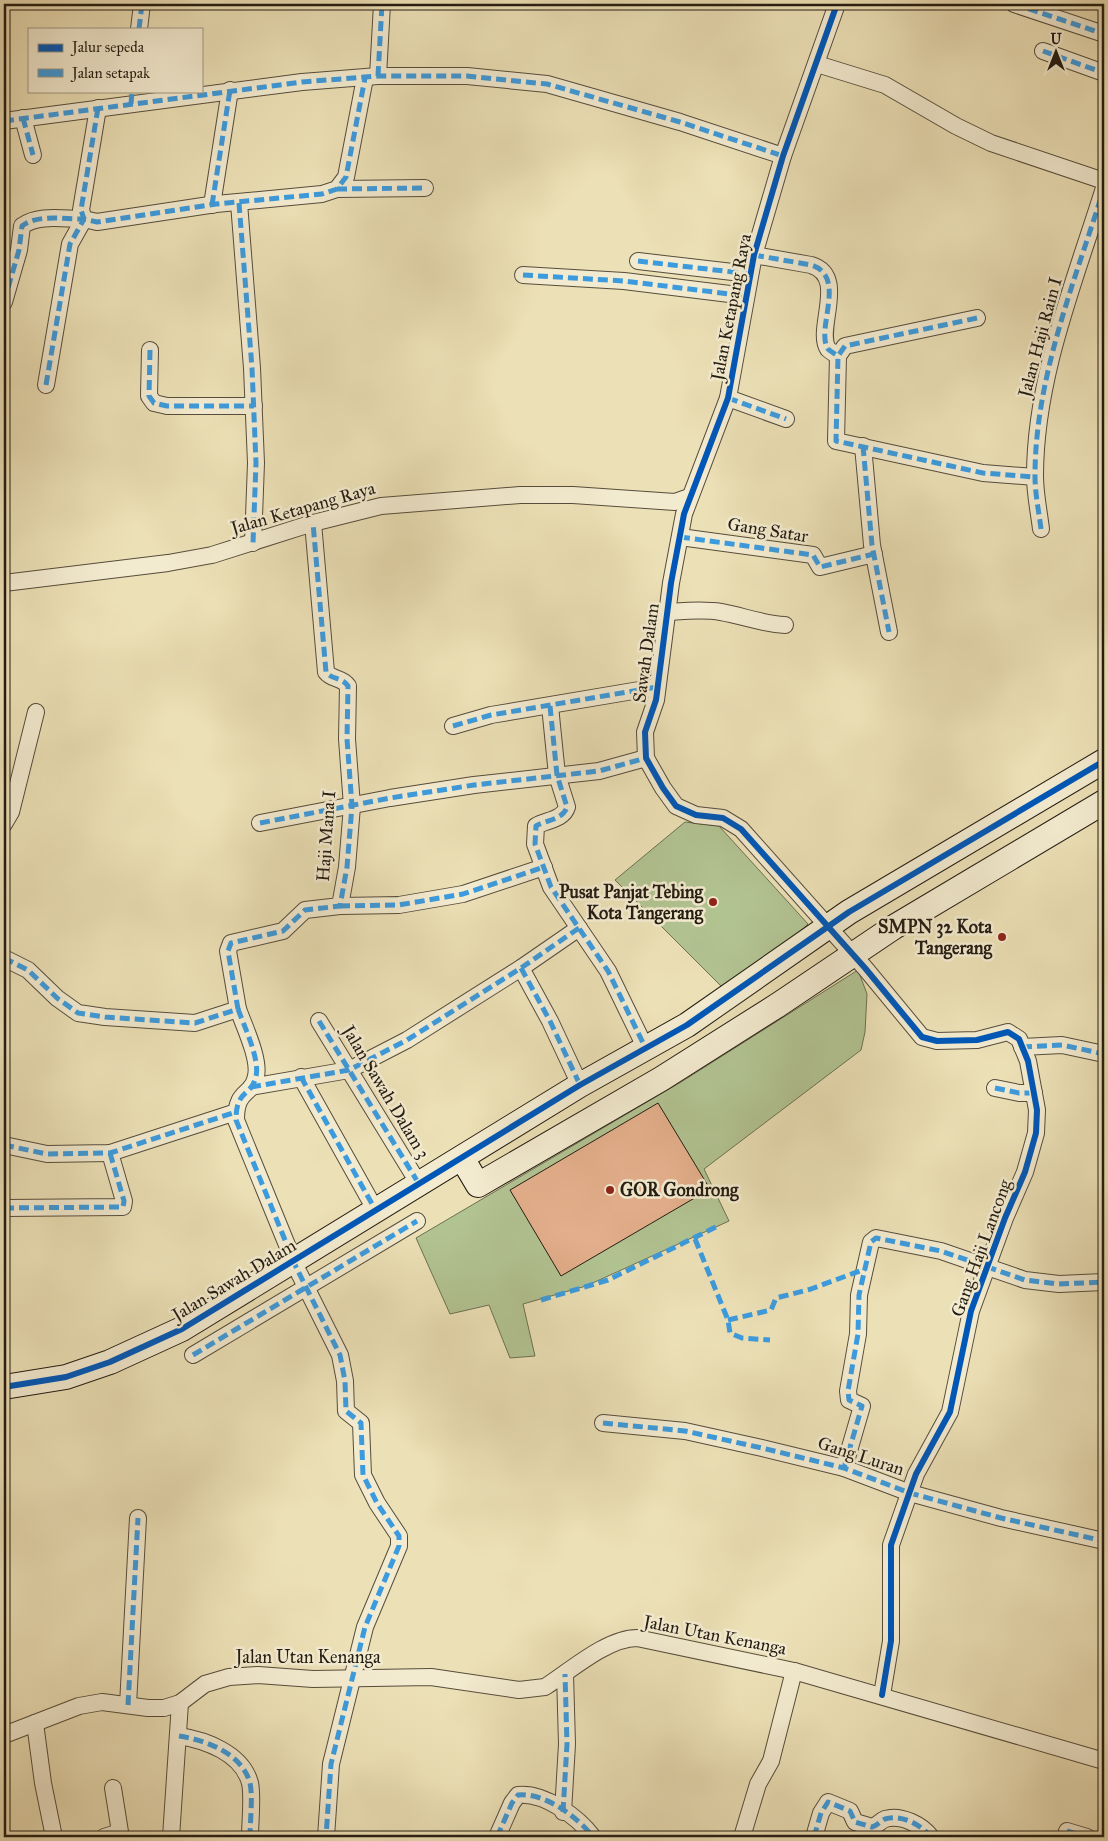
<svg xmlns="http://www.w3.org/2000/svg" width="1108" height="1841" viewBox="0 0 1108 1841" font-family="'IM FELL Great Primer',serif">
<rect width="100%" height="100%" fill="#ece0b6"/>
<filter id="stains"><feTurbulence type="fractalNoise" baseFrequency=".004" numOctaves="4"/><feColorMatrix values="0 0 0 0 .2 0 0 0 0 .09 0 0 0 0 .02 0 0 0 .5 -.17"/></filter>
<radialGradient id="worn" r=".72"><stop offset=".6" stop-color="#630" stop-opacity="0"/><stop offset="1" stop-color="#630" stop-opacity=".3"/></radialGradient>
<g fill="#b2c392" stroke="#6b7052">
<polygon points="685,822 719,826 808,924 766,963 724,989 615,880"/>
<polygon points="858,970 867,994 865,1032 861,1050 704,1169 729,1221 586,1286 523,1304 535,1356 510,1358 489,1305 450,1314 416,1238 681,1082"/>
</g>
<polygon fill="#e4af8c" stroke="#241c12" points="658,1103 710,1189 561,1276 510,1190"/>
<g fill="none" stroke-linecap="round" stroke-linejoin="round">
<g stroke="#564d3b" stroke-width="18">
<g id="street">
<polyline points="837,4 783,156 754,255 728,398 684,514 671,583 656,700 645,732 646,758 663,788 676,806 696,815 723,818 741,829 865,968 922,1037 937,1041 977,1040 1008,1032 1019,1039 1028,1061 1037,1110 1036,1133 1025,1172 1005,1218 971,1311 950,1412 916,1474 891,1545 891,1641 882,1695"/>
<polyline points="1014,4 1104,34"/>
<polyline points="139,29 142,4"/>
<polyline points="1043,51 1104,73"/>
<polyline points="817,64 885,85 956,126 991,143 1104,181"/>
<polyline points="378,76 382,4"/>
<polyline points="98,108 81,210 84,219 97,222 216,204 322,194 337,189 346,177 365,78"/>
<polyline points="23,118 33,155"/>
<polyline points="4,121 302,82 378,76 467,76 547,84 680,122 783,156"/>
<polyline points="337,189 425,188"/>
<polyline points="239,203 252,368 256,463 253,543"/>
<polyline points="212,205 230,90"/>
<path d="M 754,255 L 811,265 C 848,276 815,329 828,349 C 830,351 835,354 838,356"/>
<polyline points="638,261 750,274"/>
<polyline points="523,275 624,281 746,296"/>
<path d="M 4,302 L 19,250 L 22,226 C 38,214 63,219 83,219"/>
<polyline points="977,318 845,346 838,356 836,441 983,473 1035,477"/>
<polyline points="150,350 149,396 154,403 167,406 254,406"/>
<polyline points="46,385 70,244 84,219"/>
<polyline points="728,398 786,419"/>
<polyline points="863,446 872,545 889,632"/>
<path d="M 1041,529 C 1039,512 1035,494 1035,476 C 1035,377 1075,281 1104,188"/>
<polyline points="680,537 813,555 820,567 874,554"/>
<polyline points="4,583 168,563 212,555 313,523 381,506 520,495 573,495 675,502 689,497"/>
<path d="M 667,612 C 685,611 703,609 721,612 C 743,616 763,624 785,625"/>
<path d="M 550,706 L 557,775 L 567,807 C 563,820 546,820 536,826 L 535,844 L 551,887 L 608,971 L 646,1049"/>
<polyline points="453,726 491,715 657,687"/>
<polyline points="260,823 390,798 474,785 599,771 646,758"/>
<polyline points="4,824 11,812 36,712"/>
<polyline points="340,906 399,905 463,894 544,867"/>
<path d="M 4,958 L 28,970 L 57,998 L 78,1013 L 105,1017 L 195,1023 L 238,1009 L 228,951 L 231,943 L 283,931 L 305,910 L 340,906 L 347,867 L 352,806 L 347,739 L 348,686 C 342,677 332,680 326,672 L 313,523"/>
<polyline points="521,968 550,1021 580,1085"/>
<path d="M 238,1009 C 244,1026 260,1059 256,1076 C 252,1097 236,1088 236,1120 L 296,1267 L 340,1355 L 345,1381 L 346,1411 L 361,1423 L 363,1475 L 377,1503 L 399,1536 L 399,1546 L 365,1627 L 331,1764 L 326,1837"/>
<polyline points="319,1021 419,1184"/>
<polyline points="1022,1047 1062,1045 1104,1054"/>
<polyline points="301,1077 376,1211"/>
<polyline points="251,1087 349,1070 407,1040 521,968 579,928"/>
<polyline points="995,1088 1019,1093 1034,1093"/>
<polyline points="4,1145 47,1154 110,1153 236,1112"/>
<polyline points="4,1208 123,1207 124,1201 110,1153"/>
<polyline points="193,1355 417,1221"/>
<polyline points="603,1423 685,1431 762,1448 844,1468 910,1493 1001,1518 1104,1541"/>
<polyline points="844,1468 862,1406 849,1400 848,1391 858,1334 859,1295 871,1242 876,1238 941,1251 1025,1280 1059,1284 1104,1282"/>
<polyline points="128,1705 138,1518"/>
<polyline points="35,1723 43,1783 54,1837"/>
<path d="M 4,1735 L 79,1706 L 102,1702 L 148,1708 L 164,1708 L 180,1703 L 205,1684 L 229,1677 L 258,1675 L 313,1679 L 431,1677 L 519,1690 L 545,1687 C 570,1671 607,1638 637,1638 L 794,1671 L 1104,1761"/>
<path d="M 179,1736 C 205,1740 242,1753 250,1783 C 253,1797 250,1822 250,1837"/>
<polyline points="563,1812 567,1744 565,1674"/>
<polyline points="1067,1831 1087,1837"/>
<polyline points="104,1837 120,1832 113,1788"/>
<polyline points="171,1837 180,1703"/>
<path d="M 497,1837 L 512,1803 L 518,1795 C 544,1792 578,1817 593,1837"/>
<polyline points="742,1837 758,1784 771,1761 794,1671"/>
<path d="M 814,1837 L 821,1813 L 828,1802 L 850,1811 L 855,1822 L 872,1827 C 877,1826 880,1821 885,1819 C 901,1814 922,1825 931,1837"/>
</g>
</g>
<g stroke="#241c12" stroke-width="26">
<g id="secondary">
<polyline points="462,1158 478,1185 661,1079 778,1005 894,927 1104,802"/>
<polyline points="4,1387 66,1377 110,1362 182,1329 580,1085 687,1025 849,912 1104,761"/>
</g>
</g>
<use href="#street" stroke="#f3ebd0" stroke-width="16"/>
<use href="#secondary" stroke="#f3ebd0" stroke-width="24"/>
<g stroke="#3c9bde" stroke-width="5" stroke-dasharray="10 5" stroke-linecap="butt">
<polyline points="1014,4 1104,34"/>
<polyline points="139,29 142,4"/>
<polyline points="1043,51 1104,73"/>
<polyline points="378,76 382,4"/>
<polyline points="131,104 132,91"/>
<polyline points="98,108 81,210 84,219 97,222 216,204 322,194 337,189 346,177 365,78"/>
<polyline points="23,118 33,155"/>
<polyline points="4,121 302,82 378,76 467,76 547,84 680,122 783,156"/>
<polyline points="337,189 425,188"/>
<polyline points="239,203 252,368 256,463 253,543"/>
<polyline points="212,205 230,90"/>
<path d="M 754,255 L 811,265 C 848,276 815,329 828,349 C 830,351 835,354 838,356"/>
<polyline points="638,261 750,274"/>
<polyline points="523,275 624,281 746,296"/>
<path d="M 4,302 L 19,250 L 22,226 C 38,214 63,219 83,219"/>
<polyline points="977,318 845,346 838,356 836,441 983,473 1035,477"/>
<polyline points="150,350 149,396 154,403 167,406 254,406"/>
<polyline points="46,385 70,244 84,219"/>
<polyline points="728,398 786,419"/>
<polyline points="863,446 872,545 889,632"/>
<path d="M 1041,529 C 1039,512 1035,494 1035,476 C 1035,377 1075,281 1104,188"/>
<polyline points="680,537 813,555 820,567 874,554"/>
<path d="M 550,706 L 557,775 L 567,807 C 563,820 546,820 536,826 L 535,844 L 551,887 L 608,971 L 646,1049"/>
<polyline points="453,726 491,715 657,687"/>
<polyline points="260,823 390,798 474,785 599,771 646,758"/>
<polyline points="340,906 399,905 463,894 544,867"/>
<path d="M 4,958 L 28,970 L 57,998 L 78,1013 L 105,1017 L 195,1023 L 238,1009 L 228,951 L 231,943 L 283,931 L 305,910 L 340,906 L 347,867 L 352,806 L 347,739 L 348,686 C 342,677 332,680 326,672 L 313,523"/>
<polyline points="521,968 550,1021 580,1085"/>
<path d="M 238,1009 C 244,1026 260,1059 256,1076 C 252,1097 236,1088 236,1120 L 296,1267 L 340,1355 L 345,1381 L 346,1411 L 361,1423 L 363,1475 L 377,1503 L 399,1536 L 399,1546 L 365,1627 L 331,1764 L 326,1837"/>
<polyline points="319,1021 419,1184"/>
<polyline points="1022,1047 1062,1045 1104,1054"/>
<polyline points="301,1077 376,1211"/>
<polyline points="251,1087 349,1070 407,1040 521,968 579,928"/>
<polyline points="995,1088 1019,1093 1034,1093"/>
<polyline points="4,1145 47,1154 110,1153 236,1112"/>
<polyline points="4,1208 123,1207 124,1201 110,1153"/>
<polyline points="695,1239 728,1320 730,1333 742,1338 770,1340"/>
<polyline points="541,1300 608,1280 720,1225"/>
<polyline points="728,1320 771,1310 776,1298 811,1289 865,1269"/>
<polyline points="193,1355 417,1221"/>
<polyline points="603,1423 685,1431 762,1448 844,1468 910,1493 1001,1518 1104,1541"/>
<polyline points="844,1468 862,1406 849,1400 848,1391 858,1334 859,1295 871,1242 876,1238 941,1251 1025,1280 1059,1284 1104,1282"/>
<polyline points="128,1705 138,1518"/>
<path d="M 179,1736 C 205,1740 242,1753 250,1783 C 253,1797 250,1822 250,1837"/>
<polyline points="563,1812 567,1744 565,1674"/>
<polyline points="1067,1831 1087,1837"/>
<path d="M 497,1837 L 512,1803 L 518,1795 C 544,1792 578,1817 593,1837"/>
<path d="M 814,1837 L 821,1813 L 828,1802 L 850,1811 L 855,1822 L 872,1827 C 877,1826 880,1821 885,1819 C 901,1814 922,1825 931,1837"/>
</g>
<g stroke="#f3ebd0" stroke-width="9">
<g id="cycleway">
<polyline points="837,4 783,156 754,255 728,398 684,514 671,583 656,700 645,732 646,758 663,788 676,806 696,815 723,818 741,829 865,968 922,1037 937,1041 977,1040 1008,1032 1019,1039 1028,1061 1037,1110 1036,1133 1025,1172 1005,1218 971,1311 950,1412 916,1474 891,1545 891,1641 882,1695"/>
<polyline points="4,1387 66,1377 110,1362 182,1329 580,1085 687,1025 849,912 1104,761"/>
</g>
</g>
<use href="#cycleway" stroke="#0057b8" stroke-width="6"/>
</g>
<g fill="#8f2418" stroke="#f3ebd0" stroke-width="2">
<circle cx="713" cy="902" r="5"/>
<circle cx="1002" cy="937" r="5"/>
<circle cx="610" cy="1190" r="5"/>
</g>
<g text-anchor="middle" stroke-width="5" stroke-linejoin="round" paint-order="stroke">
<g font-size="18" fill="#241c12" stroke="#f3ebd0">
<text transform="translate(731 307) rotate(-79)" y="6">Jalan Ketapang Raya</text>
<text transform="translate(1040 337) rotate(-75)" y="6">Jalan Haji Rain I</text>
<text transform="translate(303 508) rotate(-16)" y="6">Jalan Ketapang Raya</text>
<text transform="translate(768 530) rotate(9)" y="6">Gang Satar</text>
<text transform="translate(646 653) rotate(-82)" y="6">Sawah Dalam</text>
<text transform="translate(326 836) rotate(-86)" y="6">Haji Mana I</text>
<text transform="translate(386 1092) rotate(59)" y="6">Jalan Sawah Dalam 3</text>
<text transform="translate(981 1248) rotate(-70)" y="6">Gang Haji Lancong</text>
<text transform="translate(234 1280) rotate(-31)" y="6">Jalan Sawah Dalam</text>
<text transform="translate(861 1456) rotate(18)" y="6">Gang Luran</text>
<text transform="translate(715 1635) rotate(11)" y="6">Jalan Utan Kenanga</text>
<text x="308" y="1663">Jalan Utan Kenanga</text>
</g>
<g font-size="18" font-weight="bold" fill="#241c12" stroke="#f3ebd0" text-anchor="end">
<text x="703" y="898">Pusat Panjat Tebing<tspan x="703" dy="21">Kota Tangerang</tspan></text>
<text x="992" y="933">SMPN 32 Kota<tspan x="992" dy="21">Tangerang</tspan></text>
<text x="620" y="1196" text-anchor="start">GOR Gondrong</text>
</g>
</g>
<rect width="1108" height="1841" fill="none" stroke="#ece0b6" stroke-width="20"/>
<rect x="5" y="5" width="1098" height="1831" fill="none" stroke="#241c12" stroke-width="2.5"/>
<rect x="10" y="10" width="1088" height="1821" fill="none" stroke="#241c12"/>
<rect x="28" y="28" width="175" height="65" fill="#f3ebd0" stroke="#a09884"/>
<rect x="38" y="44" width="25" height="8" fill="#0057b8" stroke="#a09884"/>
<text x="72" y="52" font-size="15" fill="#241c12">Jalur sepeda</text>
<rect x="38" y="69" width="25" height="8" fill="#3c9bde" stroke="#a09884"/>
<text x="72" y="78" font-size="15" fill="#241c12">Jalan setapak</text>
<g transform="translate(1056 52)" stroke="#f3ebd0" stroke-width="4" paint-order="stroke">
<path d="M0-4L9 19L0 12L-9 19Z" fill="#241c12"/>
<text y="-8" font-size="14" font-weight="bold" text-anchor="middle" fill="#241c12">U</text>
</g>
<rect width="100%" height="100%" filter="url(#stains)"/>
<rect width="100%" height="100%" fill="url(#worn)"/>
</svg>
